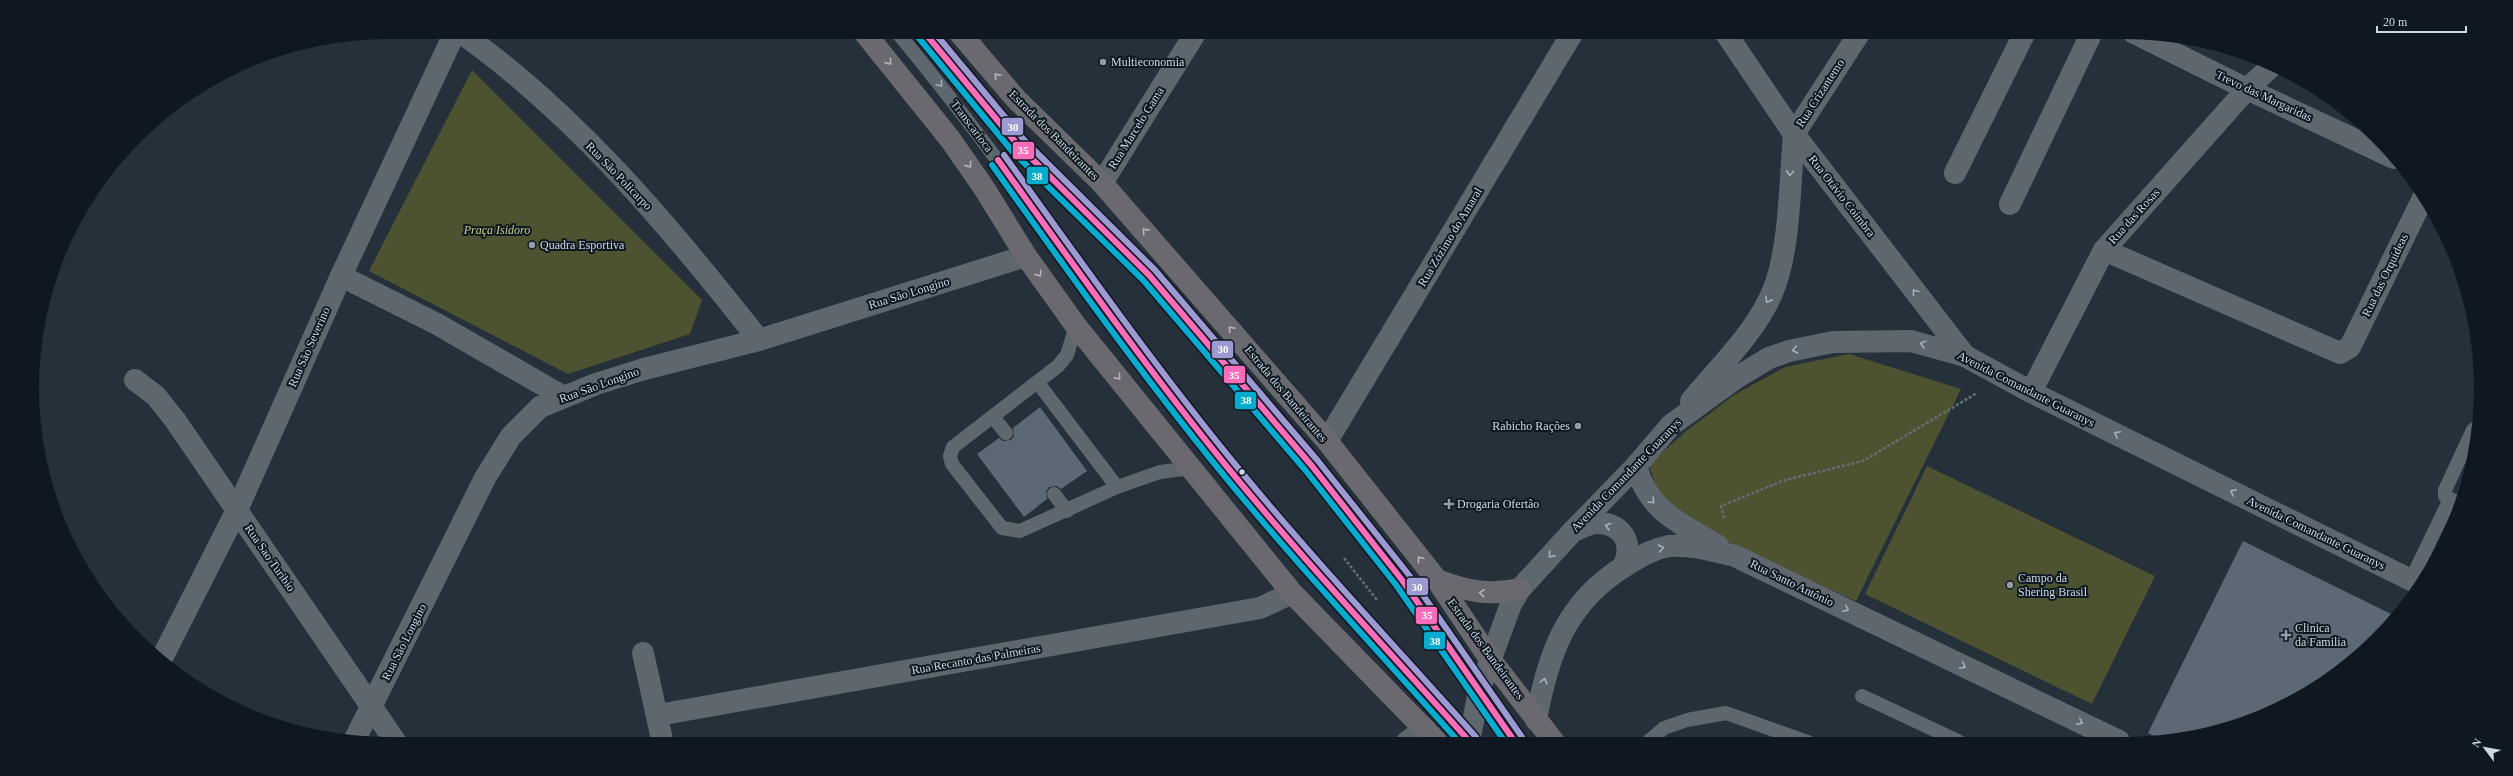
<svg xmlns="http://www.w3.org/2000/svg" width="2513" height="776" viewBox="0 0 2513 776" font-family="Georgia,serif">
<rect width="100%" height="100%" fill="#25303a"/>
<g fill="#4d5330">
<polygon points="472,70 702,300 690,334 568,374 369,271"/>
<polygon points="1849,354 1961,389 1856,601 1729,544 1681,514 1658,494 1649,465 1685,432 1734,395 1785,367"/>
<polygon points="1927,466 2155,576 2092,704 1865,594"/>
</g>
<g fill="#5c6974">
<polygon points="1040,407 1087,471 1061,489 1057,486 1049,487 1046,491 1047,499 1024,517 977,454 999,438 1003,441 1011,440 1014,436 1013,428"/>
<polygon points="2243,541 2393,615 2360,656 2282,707 2171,741 2164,741 2148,733"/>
</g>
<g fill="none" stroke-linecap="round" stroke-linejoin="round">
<g stroke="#666e75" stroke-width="2.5" stroke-dasharray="3 2" stroke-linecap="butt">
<polyline points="1724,518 1721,506 1785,480 1863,461 1977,393"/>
<polyline points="1344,558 1377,600"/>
</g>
<g stroke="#5f676e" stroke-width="14">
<path d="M 897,32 C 1013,172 1113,325 1227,467 C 1304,562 1389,651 1470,742"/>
<polyline points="924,32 1018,145 1149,275 1312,466 1402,580 1515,742"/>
<polyline points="1076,326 1067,355 1058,366 953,447 950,456 952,464 1002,528 1020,531 1117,487 1160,472 1192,468"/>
<polyline points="1038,383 1117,487"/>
<polyline points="993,417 1006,433"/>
<polyline points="1054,494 1067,511"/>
<polyline points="2450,499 2445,496 2445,490 2473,430 2477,427"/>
<polyline points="2411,580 2450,499 2457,502"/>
<polyline points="1862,696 1958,741"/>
<polyline points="1648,742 1664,728 1687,720 1726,713 1808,742"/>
</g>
<g stroke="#5f676e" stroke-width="22">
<path d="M 460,32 C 577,115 671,228 759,340"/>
<polyline points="1725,32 1794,134 1965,356"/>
<polyline points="2134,33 2247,89 2394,158"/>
<polyline points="1794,134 1860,32"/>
<polyline points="1955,173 2025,32"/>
<polyline points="1102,183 1196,32"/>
<polyline points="2010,204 2092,32"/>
<polyline points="2104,250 2340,353 2350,347 2424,196"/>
<polyline points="341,276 437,324 564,397"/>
<polyline points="135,380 156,396 175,420 397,744"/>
<polyline points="2031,392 2104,250 2247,89 2273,65"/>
<polyline points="1327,441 1573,32"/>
<polyline points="643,653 663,744"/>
<polyline points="161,660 237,510 341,276 455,32"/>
<polyline points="658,715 1260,608 1292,593"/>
<polyline points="354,741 485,478 511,436 540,407 596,384 644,369 759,340 1026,256"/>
<polyline points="1407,742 1425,729"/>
</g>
<g stroke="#5f676e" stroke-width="22">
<path d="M 1691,401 C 1718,368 1759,329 1774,288 C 1790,248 1790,179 1794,134"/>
<path d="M 1636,466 C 1648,511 1681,524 1718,546"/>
<path d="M 1572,532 C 1579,529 1587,524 1595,523 C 1622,522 1635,543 1623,567"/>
<path d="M 1536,720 C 1548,654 1566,602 1625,566 C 1640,557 1652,549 1669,546 C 1691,544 1713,551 1735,556 L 2119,741"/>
<polyline points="1469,742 1479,691 1511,604 1520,589 1572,532 1636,466 1671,425 1736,378 1769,358 1789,351 1833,342 1911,341 1965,356 2031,392 2419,584"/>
</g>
<g stroke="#6a6970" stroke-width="22">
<polyline points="864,32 950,139 984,188 1026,256 1076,326 1292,593 1437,742"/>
<polyline points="959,32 1016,99 1102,183 1327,441 1437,580 1490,659 1554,742"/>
<path d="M 1437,580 C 1466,591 1489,596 1520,589"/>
</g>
<g stroke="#0f1820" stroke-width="9">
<g id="bus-1">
<polyline points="924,32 1018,145 1149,275 1312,466 1402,580 1515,742"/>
<path d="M 998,160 C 1073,264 1147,369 1228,468 C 1305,562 1389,651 1470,742"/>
</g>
</g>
<g stroke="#0f1820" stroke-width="9">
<g id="bus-2">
<polyline points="918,37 1012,151 1143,280 1306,471 1396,585 1505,742"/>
<path d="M 992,165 C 1066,269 1141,374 1222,473 C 1298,566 1380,653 1459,742"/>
</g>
</g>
<g stroke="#0f1820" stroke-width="9">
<g id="bus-3">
<polyline points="934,32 1024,140 1155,270 1318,461 1409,575 1522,737"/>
<path d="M 1004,155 C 1079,259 1153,364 1234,463 C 1311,557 1395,646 1476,737"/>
</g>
</g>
<use href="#bus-1" stroke="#fb6dba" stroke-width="6"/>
<use href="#bus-2" stroke="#06acd0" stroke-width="6"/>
<use href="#bus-3" stroke="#9d99d2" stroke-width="6"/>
</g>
<defs><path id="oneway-chevron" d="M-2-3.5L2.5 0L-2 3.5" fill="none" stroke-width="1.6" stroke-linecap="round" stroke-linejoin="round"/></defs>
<g stroke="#afb7c1">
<use href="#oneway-chevron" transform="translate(889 62) rotate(51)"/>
<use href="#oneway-chevron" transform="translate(997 76) rotate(-131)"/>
<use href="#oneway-chevron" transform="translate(969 165) rotate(55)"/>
<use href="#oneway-chevron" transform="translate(1145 231) rotate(-132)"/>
<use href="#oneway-chevron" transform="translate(1039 274) rotate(54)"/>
<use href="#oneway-chevron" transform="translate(1231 329) rotate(-131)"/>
<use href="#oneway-chevron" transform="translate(1118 377) rotate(50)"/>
<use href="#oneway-chevron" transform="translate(1420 559) rotate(-128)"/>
<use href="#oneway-chevron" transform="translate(1482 593) rotate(-175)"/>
</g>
<g stroke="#a6b1bb">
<use href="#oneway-chevron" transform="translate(940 84) rotate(50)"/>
<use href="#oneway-chevron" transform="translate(1790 173) rotate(95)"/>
<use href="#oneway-chevron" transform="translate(1915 292) rotate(-128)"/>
<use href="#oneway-chevron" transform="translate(1768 300) rotate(119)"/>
<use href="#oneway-chevron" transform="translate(1923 344) rotate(-165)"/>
<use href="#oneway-chevron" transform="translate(1795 350) rotate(168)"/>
<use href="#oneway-chevron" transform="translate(2117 434) rotate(-154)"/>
<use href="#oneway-chevron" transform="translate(2233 492) rotate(-154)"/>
<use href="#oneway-chevron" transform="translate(1652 501) rotate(46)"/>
<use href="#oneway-chevron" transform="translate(1608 526) rotate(-163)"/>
<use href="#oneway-chevron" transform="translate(1661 548) rotate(-12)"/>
<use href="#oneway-chevron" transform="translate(1551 555) rotate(132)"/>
<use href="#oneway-chevron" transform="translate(1846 609) rotate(26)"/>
<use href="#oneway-chevron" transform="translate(1963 666) rotate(26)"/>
<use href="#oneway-chevron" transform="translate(1544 681) rotate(-75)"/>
<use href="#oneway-chevron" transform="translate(2080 722) rotate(26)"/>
</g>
<g fill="#929ea8" stroke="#0f1820" stroke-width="1.5">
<circle cx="1103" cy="62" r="4"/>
<circle cx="532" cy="245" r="4"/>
<circle cx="1578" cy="426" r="4"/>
<path d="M1447 498h4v4h4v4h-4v4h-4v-4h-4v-4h4z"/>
<circle cx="2010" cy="585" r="4"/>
<path d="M2284 629h4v4h4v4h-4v4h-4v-4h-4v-4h4z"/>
</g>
<circle fill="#ccd9e4" stroke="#0f1820" stroke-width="1.5" cx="1242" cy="472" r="3.5"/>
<g text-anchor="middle" stroke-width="4" stroke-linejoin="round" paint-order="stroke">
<g font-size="12" fill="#ccd9e4" stroke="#0f1820" text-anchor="start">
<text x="1111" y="66">Multieconomia</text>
<text x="540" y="249">Quadra Esportiva</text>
<text x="1570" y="430" text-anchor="end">Rabicho Rações</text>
<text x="1457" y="508">Drogaria Ofertão</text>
<text x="2018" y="582">Campo da<tspan x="2018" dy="14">Shering Brasil</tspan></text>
<text x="2295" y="632">Clinica<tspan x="2295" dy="14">da Familia</tspan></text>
</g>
<g font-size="12" fill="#ccd9e4" stroke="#0f1820">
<text transform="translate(1820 93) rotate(-57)" y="4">Rua Crizantemo</text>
<text transform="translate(2264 96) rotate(25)" y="4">Trevo das Margaridas</text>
<text transform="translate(972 126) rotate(53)" y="4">Transcarioca</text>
<text transform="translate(1136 128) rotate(-58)" y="4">Rua Marcelo Gama</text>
<text transform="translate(1054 135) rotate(45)" y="4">Estrada dos Bandeirantes</text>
<text transform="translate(619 176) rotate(46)" y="4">Rua São Policarpo</text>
<text transform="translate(1842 196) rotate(52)" y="4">Rua Otávio Coimbra</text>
<text transform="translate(2134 216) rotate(-48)" y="4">Rua das Rosas</text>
<text transform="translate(1450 237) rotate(-59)" y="4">Rua Zózimo do Amaral</text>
<text transform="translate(2385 275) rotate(-64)" y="4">Rua das Orquídeas</text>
<text transform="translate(909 293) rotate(-17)" y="4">Rua São Longino</text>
<text transform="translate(309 347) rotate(-66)" y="4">Rua São Severino</text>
<text transform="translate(599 385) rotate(-20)" y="4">Rua São Longino</text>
<text transform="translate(2026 389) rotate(27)" y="4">Avenida Comandante Guaranys</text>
<text transform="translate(1286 394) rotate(50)" y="4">Estrada dos Bandeirantes</text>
<text transform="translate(1626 475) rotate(-46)" y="4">Avenida Comandante Guaranys</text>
<text transform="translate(2316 533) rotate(26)" y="4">Avenida Comandante Guaranys</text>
<text transform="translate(270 558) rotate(55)" y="4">Rua Sao Turibio</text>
<text transform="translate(1792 583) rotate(26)" y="4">Rua Santo Antônio</text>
<text transform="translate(404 642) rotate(-63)" y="4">Rua São Longino</text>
<text transform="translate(1486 649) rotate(54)" y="4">Estrada dos Bandeirantes</text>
<text transform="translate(976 659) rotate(-10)" y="4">Rua Recanto das Palmeiras</text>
</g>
<g font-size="12" font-style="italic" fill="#c4d086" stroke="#0f1820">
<text x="497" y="234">Praça Isidoro</text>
</g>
</g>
<path d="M0 0H2513V776H0ZM388 39H2125A349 349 0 0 1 2474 388V388A349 349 0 0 1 2125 737H388A349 349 0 0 1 39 388V388A349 349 0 0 1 388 39Z" fill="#0f1820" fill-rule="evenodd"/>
<g stroke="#0f1820" stroke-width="1.5">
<rect x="1001" y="117" width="23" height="19" rx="4" fill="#9d99d2"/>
<rect x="1012" y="141" width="23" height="19" rx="4" fill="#fb6dba"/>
<rect x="1026" y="166" width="23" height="19" rx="4" fill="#06acd0"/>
<rect x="1211" y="340" width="23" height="19" rx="4" fill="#9d99d2"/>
<rect x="1223" y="365" width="23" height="19" rx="4" fill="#fb6dba"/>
<rect x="1234" y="391" width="23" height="19" rx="4" fill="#06acd0"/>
<rect x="1406" y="577" width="23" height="19" rx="4" fill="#9d99d2"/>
<rect x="1415" y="606" width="23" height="19" rx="4" fill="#fb6dba"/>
<rect x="1423" y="631" width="23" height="19" rx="4" fill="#06acd0"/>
</g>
<g font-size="11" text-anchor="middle" font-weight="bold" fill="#fff">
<text x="1013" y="131">30</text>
<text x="1023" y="154">35</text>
<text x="1037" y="180">38</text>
<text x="1223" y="353">30</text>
<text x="1234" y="379">35</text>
<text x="1246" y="404">38</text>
<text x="1417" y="591">30</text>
<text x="1427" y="619">35</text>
<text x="1435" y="645">38</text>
</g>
<g transform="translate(2485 748) rotate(302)" stroke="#0f1820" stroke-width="3" paint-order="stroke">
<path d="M0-3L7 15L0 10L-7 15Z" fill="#ccd9e4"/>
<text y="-6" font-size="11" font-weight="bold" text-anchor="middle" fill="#ccd9e4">N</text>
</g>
<path d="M2377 26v6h89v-6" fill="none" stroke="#ccd9e4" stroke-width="2"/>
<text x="2383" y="26" font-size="12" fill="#ccd9e4" stroke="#0f1820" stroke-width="3" paint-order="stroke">20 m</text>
</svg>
